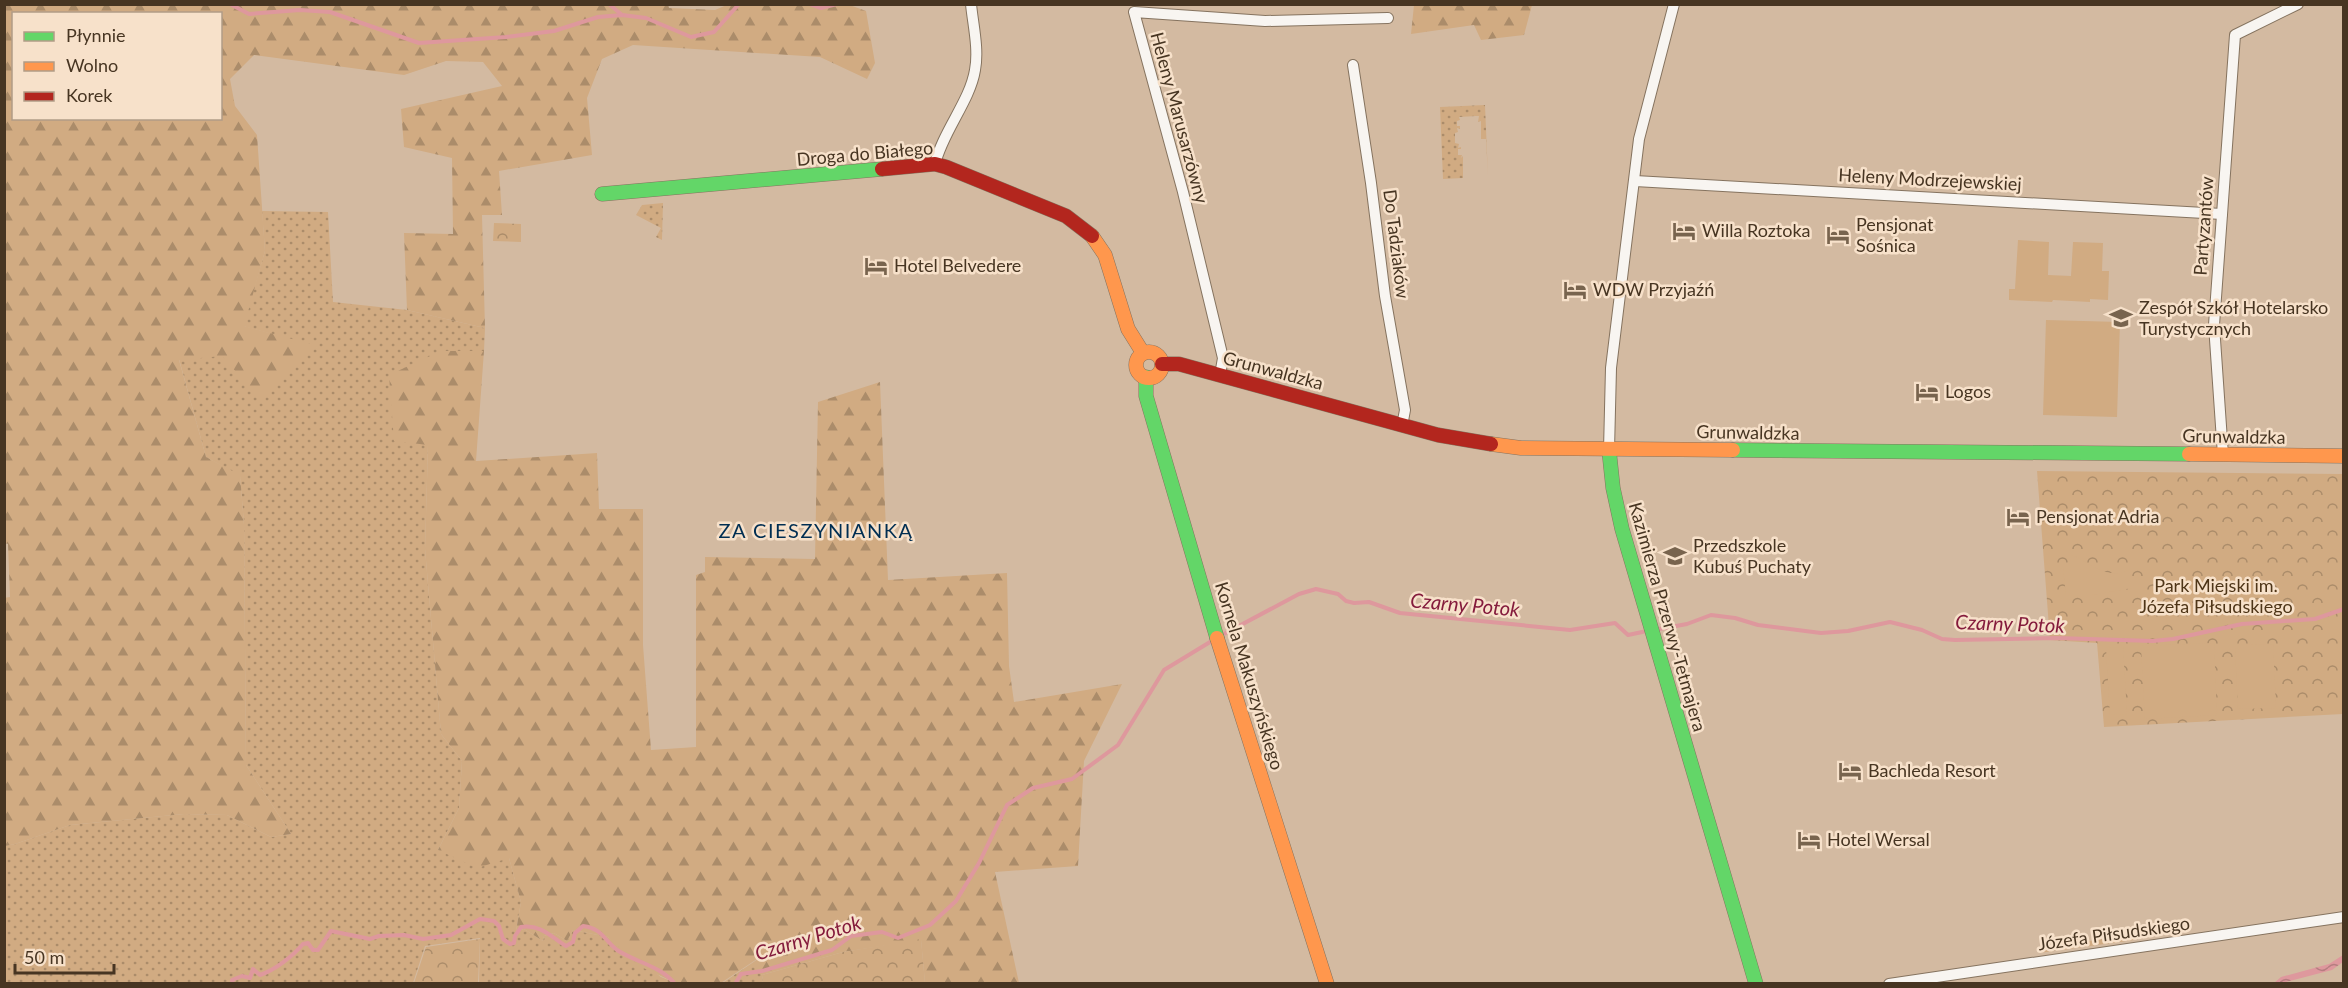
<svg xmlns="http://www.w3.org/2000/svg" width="2348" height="988" viewBox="0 0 2348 988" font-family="Lato,sans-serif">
<defs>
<pattern id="grass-dots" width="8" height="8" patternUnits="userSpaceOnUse" patternTransform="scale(1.5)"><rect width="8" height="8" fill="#d1ab82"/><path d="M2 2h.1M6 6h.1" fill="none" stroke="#ab8c6a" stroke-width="1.8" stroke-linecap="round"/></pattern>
<pattern id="forest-firs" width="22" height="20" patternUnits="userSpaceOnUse" patternTransform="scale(1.5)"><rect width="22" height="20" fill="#d1ab82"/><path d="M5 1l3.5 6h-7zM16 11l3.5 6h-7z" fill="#ab8c6a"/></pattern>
<pattern id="park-crowns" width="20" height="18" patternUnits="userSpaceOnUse" patternTransform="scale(1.5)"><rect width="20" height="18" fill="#d1ab82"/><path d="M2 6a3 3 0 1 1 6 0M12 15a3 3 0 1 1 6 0" fill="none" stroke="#ab8c6a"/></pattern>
<pattern id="water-waves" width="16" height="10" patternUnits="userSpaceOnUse" patternTransform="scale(1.5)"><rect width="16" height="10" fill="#de989d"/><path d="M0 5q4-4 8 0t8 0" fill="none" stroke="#b67d80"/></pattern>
</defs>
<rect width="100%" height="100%" fill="#d3baa1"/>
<g fill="url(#grass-dots)">
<polygon points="1485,105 1488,177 1486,139 1481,139 1481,121 1478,122 1479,116 1476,116 1459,117 1460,120 1457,121 1457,126 1460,126 1460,129 1457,128 1458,132 1455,133 1455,143 1459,144 1458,148 1461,147 1461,149 1458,149 1458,155 1462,155 1461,158 1463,156 1463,178 1443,179 1440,107"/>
<polygon points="663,203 662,240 656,237 661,228 636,215 642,205"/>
<polygon points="262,211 328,212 333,302 407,310 485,328 484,351 441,351 428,445 425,549 441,734 462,761 459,808 438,850 509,858 521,902 516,931 524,929 543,941 544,936 554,933 567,941 573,930 608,937 661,977 676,983 479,983 480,938 425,946 413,983 5,983 4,846 15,844 70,825 184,814 227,815 271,837 291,834 246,765 244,524 240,476 206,457 179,359 317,347 243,326 265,251"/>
<polygon points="2133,935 2134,940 2039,953 2038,948"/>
<polygon points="758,959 757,971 762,975 763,983 721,984"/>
</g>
<g fill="url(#forest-firs)" fill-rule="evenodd">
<path d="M 668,4 L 669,8 L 715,10 L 729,4 L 847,4 L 866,11 L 875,63 L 867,79 L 820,57 L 633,45 L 602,59 L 587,98 L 592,155 L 499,171 L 502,215 L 482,215 L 485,328 L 407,310 L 404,233 L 453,234 L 452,158 L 404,147 L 401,109 L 502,86 L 483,62 L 446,61 L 404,75 L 254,55 L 230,79 L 235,106 L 257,135 L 265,251 L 244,326 L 318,346 L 260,399 L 222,356 L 179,360 L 206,457 L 240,475 L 244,524 L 246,765 L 291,834 L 271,837 L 227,815 L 184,814 L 70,825 L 15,844 L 5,846 L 4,598 L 10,597 L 8,544 L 4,543 L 5,5 ZM 14,14 L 220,14 L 220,118 L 14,118 Z"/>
<polygon points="1414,5 1414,4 1532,5 1524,35 1481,40 1474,25 1411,34"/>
<polygon points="441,351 484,351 476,461 597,453 599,509 643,509 643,645 651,750 696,747 696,575 705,572 705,557 815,559 818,402 880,382 888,580 1007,573 1009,666 1014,702 1122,684 1084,761 1078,866 995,872 1019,983 925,983 921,940 843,952 762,975 757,972 757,959 721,983 676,983 639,966 608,937 573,930 567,941 554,933 544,936 543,941 524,929 516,931 521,902 509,858 477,868 438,850 459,808 462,761 441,734 425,549 428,445 394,441 389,375"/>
</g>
<g fill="url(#park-crowns)">
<polygon points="494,223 521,224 521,242 493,241"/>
<polygon points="2037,471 2343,474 2343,714 2104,727 2097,643 2050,640"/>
<polygon points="480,939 478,983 414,983 426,947"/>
<polygon points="921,939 925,983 763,983 762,975 843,952"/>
</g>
<g fill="#d1ab82">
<polygon points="2018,240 2049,242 2048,275 2071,276 2073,242 2103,243 2102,271 2109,271 2108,300 2090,299 2090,302 2053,300 2052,302 2009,300 2009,289 2015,289"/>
<polygon points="2046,320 2120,322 2117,417 2043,415"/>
<path d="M 2073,555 C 2093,565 2109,582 2132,568 L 2132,588 L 2092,595 L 2066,595 L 2063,569 Z"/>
<polygon points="2214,643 2217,715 2145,719 2141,646"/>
<polygon points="2273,644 2276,708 2238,709 2235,645"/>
<polygon points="2123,647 2127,714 2110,715 2106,648"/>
</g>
<polygon fill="url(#water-waves)" points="2343,955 2343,962 2332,970 2282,983 2274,983 2281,977 2329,964"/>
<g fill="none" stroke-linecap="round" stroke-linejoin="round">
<g stroke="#de989d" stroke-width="4">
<polyline points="230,4 249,14 300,10 330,12 419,43 506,37 554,31 598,17 622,15 646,18 691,37 714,32 739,4"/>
<polyline points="609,4 622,15"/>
<polyline points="810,4 821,8 837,4"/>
<polyline points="1654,630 1687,624 1711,615 1735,618 1758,625 1821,633 1848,631 1890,622 1922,630 1942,639 1955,640 2057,638 2153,641 2173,639 2242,624 2315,619 2344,609"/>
<polyline points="1222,635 1299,594 1316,589 1338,594 1346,601 1354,603 1369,602 1400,613 1570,630 1615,623 1628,635 1647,631"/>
<path d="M 233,984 L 232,980 L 242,976 L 250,978 L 253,969 L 260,975 C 275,970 293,956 303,944 L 308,943 L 313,950 L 318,950 L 331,931 L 370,939 L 379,936 L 404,935 L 423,939 L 451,935 L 480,919 L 494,921 L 499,926 L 503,939 L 510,944 L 514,943 L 515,936 L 521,927 C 541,924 551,937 566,946 L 573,942 L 575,933 L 583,926 C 603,929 603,939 617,950 C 635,962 661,966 675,984"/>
<polyline points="735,984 741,974 762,971 832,950 851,936 882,932 898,938 930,925 956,901 979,863 1007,805 1033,788 1072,779 1118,745 1164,670 1215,639"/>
</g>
<g stroke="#85735f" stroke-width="12">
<g id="street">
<polyline points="1353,65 1371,183 1385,296 1405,410 1402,426"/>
<path d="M 935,164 C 943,131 970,101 975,70 C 979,49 973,25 971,4"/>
<polyline points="1635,181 2222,214"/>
<polyline points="1220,375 1223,358 1183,192 1134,12 1265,21 1388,18"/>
<polyline points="1609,450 1611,368 1639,139 1674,4"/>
<polyline points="2223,455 2214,325 2235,35 2298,4"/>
<polyline points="1889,984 2344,917"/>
</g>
</g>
<g stroke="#85735f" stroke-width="15">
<g id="fast">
<polyline points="602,194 882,169"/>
<polyline points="1146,377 1146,396 1217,638"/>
<polyline points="1609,450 1613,488 1622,529 1756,984"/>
<polyline points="1733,450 2189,454"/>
</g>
</g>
<g stroke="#85735f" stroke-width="15">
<g id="slow">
<polyline points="1092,236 1105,255 1128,329 1143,353"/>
<circle cx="1149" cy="365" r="13"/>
<polyline points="1491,444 1521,448 1733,450"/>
<polyline points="2189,454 2344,456"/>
<polyline points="1217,638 1327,984"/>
</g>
</g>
<g stroke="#85735f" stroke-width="15">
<g id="jam">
<polyline points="882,169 935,164 946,167 1066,216 1092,236"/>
<polyline points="1162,364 1179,364 1438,435 1491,444"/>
</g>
</g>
<use href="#street" stroke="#f8f5f1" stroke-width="10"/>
<use href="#fast" stroke="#63d668" stroke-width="14"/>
<use href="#slow" stroke="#ff974d" stroke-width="14"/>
<use href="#jam" stroke="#b3261e" stroke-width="14"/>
</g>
<defs>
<g id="hotel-bare" transform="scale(1.8)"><path d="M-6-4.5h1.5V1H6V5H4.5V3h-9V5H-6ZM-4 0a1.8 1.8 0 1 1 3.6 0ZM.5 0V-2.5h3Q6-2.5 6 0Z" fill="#78644e" stroke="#f7e1ca" stroke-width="2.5" paint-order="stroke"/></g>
<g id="school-bare" transform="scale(1.8)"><path d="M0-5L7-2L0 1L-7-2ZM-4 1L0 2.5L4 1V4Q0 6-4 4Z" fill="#78644e" stroke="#f7e1ca" stroke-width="2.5" paint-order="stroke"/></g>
</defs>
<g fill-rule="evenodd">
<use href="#hotel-bare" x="1684" y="231"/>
<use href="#hotel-bare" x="1838" y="235"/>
<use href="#hotel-bare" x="876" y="266"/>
<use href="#hotel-bare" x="1575" y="290"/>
<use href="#school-bare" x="2121" y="318"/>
<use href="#hotel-bare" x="1927" y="392"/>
<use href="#hotel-bare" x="2018" y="517"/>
<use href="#school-bare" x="1675" y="556"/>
<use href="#hotel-bare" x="1850" y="771"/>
<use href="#hotel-bare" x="1809" y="840"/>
</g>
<g text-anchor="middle" stroke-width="5" stroke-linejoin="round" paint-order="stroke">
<g font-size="18" fill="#473522" stroke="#f7e1ca">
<text transform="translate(1179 118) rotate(75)" y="6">Heleny Marusarzówny</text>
<text transform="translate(865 154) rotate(-5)" y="6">Droga do Białego</text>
<text transform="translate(1930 180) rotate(3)" y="6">Heleny Modrzejewskiej</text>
<text transform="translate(2204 226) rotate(-86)" y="6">Partyzantów</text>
<text transform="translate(1396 244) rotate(83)" y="6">Do Tadziaków</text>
<text transform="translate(1273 371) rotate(15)" y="6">Grunwaldzka</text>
<text transform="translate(1748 433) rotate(1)" y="6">Grunwaldzka</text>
<text transform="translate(2234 437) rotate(1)" y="6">Grunwaldzka</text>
<text transform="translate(1667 617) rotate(74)" y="6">Kazimierza Przerwy-Tetmajera</text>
<text transform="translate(1249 676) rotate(73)" y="6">Kornela Makuszyńskiego</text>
<text transform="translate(2114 934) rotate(-8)" y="6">Józefa Piłsudskiego</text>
</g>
<g font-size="18" fill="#473522" stroke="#f7e1ca" text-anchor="start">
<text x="1856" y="231">Pensjonat<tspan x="1856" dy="21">Sośnica</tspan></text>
<text x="1702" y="237">Willa Roztoka</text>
<text x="894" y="272">Hotel Belvedere</text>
<text x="1593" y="296">WDW Przyjaźń</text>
<text x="2139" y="314">Zespół Szkół Hotelarsko<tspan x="2139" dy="21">Turystycznych</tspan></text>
<text x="1945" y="398">Logos</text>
<text x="2036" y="523">Pensjonat Adria</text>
<text x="1693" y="552">Przedszkole<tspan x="1693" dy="21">Kubuś Puchaty</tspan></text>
<text x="1868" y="777">Bachleda Resort</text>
<text x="1827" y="846">Hotel Wersal</text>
</g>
<g font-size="18" fill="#4e3518" stroke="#f7e1ca">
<text x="2216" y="592">Park Miejski im.<tspan x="2216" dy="21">Józefa Piłsudskiego</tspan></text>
</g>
<g font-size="20" letter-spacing="1.5" fill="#002e52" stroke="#f7e1ca">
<text x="816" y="538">ZA CIESZYNIANKĄ</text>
</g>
<g font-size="20" font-style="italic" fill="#841b3c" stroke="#f7e1ca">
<text transform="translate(1465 605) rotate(5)" y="7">Czarny Potok</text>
<text transform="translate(2010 624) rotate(2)" y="7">Czarny Potok</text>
<text transform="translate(808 938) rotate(-17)" y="7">Czarny Potok</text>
</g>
</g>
<rect width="2348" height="988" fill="none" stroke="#473522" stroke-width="12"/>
<rect x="12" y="12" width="210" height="108" fill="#f7e1ca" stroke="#b19c87" stroke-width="1.5"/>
<rect x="24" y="32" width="30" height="9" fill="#63d668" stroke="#b19c87" stroke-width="1.5"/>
<text x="66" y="42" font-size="18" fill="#473522">Płynnie</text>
<rect x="24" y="62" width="30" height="9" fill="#ff974d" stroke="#b19c87" stroke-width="1.5"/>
<text x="66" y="72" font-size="18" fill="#473522">Wolno</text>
<rect x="24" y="92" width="30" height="9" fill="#b3261e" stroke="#b19c87" stroke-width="1.5"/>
<text x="66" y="102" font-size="18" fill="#473522">Korek</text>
<path d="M15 964v9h99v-9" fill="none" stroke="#473522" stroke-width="3"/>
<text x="24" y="964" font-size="18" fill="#473522" stroke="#f7e1ca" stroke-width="4.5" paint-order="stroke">50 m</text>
</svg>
